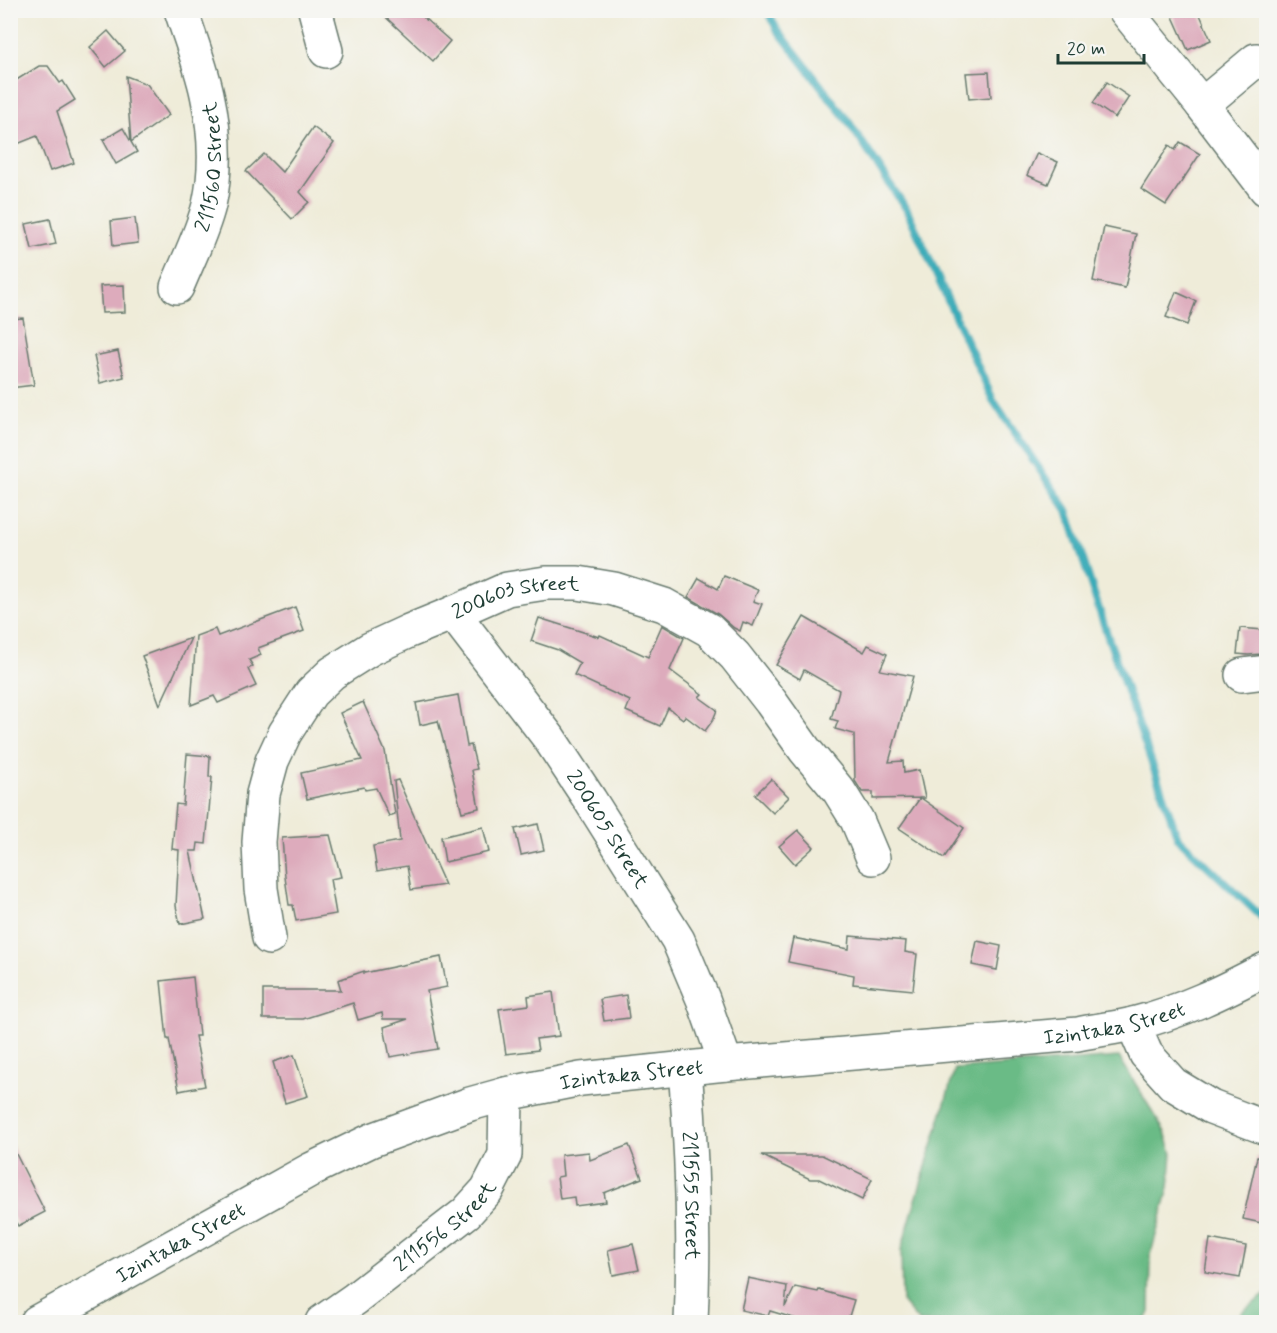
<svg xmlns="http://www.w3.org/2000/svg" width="1277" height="1333" viewBox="0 0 1277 1333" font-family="Mynerve,sans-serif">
<rect width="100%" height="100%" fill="#f6f6f2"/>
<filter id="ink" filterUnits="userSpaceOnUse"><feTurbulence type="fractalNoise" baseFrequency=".0167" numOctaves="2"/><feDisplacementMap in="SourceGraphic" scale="12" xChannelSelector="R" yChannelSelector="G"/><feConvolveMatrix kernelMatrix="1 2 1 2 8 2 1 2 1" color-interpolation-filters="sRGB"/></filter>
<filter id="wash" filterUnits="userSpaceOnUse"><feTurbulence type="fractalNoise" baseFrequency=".008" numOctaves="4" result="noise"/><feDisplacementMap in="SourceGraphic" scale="24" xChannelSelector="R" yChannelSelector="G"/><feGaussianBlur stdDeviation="1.35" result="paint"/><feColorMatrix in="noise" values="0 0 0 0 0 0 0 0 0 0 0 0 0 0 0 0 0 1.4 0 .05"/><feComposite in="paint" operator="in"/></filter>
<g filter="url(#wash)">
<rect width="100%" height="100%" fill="#efecd9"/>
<g fill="#6bbb86" stroke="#457c5d" stroke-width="1.5">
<polygon points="1119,1057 1165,1132 1172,1153 1169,1188 1151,1253 1150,1312 1145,1322 919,1322 902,1302 901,1250 955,1069"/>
<polygon points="1266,1294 1266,1322 1233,1322 1243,1311"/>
</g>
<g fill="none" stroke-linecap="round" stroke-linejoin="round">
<polyline stroke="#3babb8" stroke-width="8" points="767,10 777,29 848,121 907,210 993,400 1067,510 1107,634 1178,838 1266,921"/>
</g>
<g id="blocks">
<g fill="#ddabbc">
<polygon points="378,10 415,10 450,41 433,61"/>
<polygon points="1170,10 1198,10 1211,40 1188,50"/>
<polygon points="108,31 125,51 106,67 90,47"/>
<polygon points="39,66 48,66 60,83 63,81 75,100 57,111 74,163 50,171 37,136 10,147 10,84"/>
<polygon points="989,72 991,97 969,99 966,73"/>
<polygon points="126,76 147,84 169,115 131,142 137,152 116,164 103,140 123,128 131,142"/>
<polygon points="1107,82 1129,97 1115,118 1093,103"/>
<polygon points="313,127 334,143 300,192 309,202 292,219 246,171 264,154 282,172"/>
<polygon points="1180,142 1200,154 1166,205 1141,189 1169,145 1175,150"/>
<polygon points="1037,153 1058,162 1048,184 1027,175"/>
<polygon points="135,218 138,243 113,246 111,221"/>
<polygon points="50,219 56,244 32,249 26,224"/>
<polygon points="1104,227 1136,234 1125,288 1093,281"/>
<polygon points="124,285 125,312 102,313 100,286"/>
<polygon points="1176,292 1196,301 1187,325 1166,317"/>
<polygon points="23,318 34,385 10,388 10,319"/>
<polygon points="118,351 124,377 100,383 94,356"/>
<polygon points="724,576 758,590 753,601 762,604 753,626 743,622 740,631 734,628 718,614 688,597 699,578 718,589"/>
<polygon points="295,607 304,631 258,648 261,655 249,660 253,666 248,669 256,686 218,703 214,696 191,705 196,636 215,629 218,636"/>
<polygon points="804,617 864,652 868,645 887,654 880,670 913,676 889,762 903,761 904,773 919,770 925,798 921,798 964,828 944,858 899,828 920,798 873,799 873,792 862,792 855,781 854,734 835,729 838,721 831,719 839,690 804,670 800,679 776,665"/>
<polygon points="539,618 599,637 600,635 648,657 662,625 684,638 670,670 702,694 699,697 717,710 713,720 705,731 685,716 683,719 668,708 660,726 626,711 630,701 574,675 580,663 558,650 531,641"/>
<polygon points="1240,628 1263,630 1261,654 1248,655 1237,654"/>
<polygon points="191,638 160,705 142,656"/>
<polygon points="458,695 467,746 471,745 477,769 472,770 479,808 462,812 438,721 420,725 416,703"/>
<polygon points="363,702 385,751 395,814 389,816 376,788 365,790 364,787 307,799 301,773 362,760 340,713"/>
<polygon points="187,754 210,756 209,777 212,777 206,844 198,843 197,851 190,851 205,919 180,924 176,906 179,850 172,849 176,804 183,805"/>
<polygon points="771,779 789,797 773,813 755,795"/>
<polygon points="398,780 445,885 411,890 407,866 377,871 373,846 400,841 394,781"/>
<polygon points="538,824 544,850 521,855 515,829"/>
<polygon points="483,827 489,852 445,862 441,837"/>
<polygon points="798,830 814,847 795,864 779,846"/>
<polygon points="330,835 341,877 330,879 336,914 296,921 293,905 289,905 285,877 282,838"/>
<polygon points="850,936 906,941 905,952 917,954 913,990 853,984 854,975 788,962 793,938 849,949"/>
<polygon points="977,941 1001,946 997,970 972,965"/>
<polygon points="441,957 447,987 427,991 438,1049 390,1057 384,1027 408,1019 383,1019 382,1013 358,1020 353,1003 303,1019 263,1019 263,990 341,990 338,980 364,971 364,973"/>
<polygon points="193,977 199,1036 195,1036 205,1086 179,1091 169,1039 167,1039 161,981"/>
<polygon points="553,992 559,1036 536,1039 538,1050 506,1054 499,1009 529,1005 528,996"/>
<polygon points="626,995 629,1018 604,1021 600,999"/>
<polygon points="294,1055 308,1096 285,1103 273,1062"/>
<polygon points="10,1142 45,1212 18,1226 10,1212"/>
<polygon points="629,1145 642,1178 604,1193 606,1202 575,1206 574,1197 560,1199 557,1177 563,1176 561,1155 589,1152 590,1160"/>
<polygon points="761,1155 822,1155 872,1179 862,1200 819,1179 810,1179"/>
<polygon points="1257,1157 1266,1158 1266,1224 1243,1219"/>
<polygon points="1210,1239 1246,1246 1240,1278 1205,1272"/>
<polygon points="633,1244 639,1270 613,1275 608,1250"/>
<polygon points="748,1278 787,1286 785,1307 795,1287 818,1292 819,1290 854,1300 847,1323 810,1323 770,1311 768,1316 741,1310"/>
</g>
</g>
</g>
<g filter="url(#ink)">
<use href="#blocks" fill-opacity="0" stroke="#687a6e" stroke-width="1.5"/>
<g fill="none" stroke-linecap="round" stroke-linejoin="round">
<g stroke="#687a6e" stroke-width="36">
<g id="minor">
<polyline points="315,10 326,51"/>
<polyline points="1125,10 1202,105 1266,189"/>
<polyline points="1202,105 1256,60"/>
<path id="s1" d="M 177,287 C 188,260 202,233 209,205 C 217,170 215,130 207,94 C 201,66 190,38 181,10"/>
<path id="s2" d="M 453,613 L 549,738 L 590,800 L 678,940 L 703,999 L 726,1064"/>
<polyline points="1242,675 1266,672"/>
<path id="s3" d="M 269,938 L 261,889 L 259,842 L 263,794 L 272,761 L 285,733 L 311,693 L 332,673 L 370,649 L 409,631 L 453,613 L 507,589 L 546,583 L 578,583 L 614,589 L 664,605 L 709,630 L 735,656 L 771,702 L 805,750 L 839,791 L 857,820 L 873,858"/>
<polyline points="1133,1024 1146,1054 1173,1084 1211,1107 1266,1128"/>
<path id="s4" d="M 685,1068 C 692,1153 695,1238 691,1322"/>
<path id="s5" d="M 37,1322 L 312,1169 L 372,1140 L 470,1104 L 506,1094 L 581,1079 L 726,1064 L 1078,1034 C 1096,1030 1115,1028 1133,1024 C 1181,1012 1224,991 1266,969"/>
<path id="s6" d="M 322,1322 L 355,1299 L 466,1213 L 487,1190 L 505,1155 L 506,1094"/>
</g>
</g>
<use href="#minor" stroke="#fff" stroke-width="33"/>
</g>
</g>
<g text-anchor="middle" stroke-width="5" stroke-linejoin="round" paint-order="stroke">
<g font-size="21" fill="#1f3d34" stroke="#f6f6f2">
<text dy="7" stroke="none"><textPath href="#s1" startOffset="126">211560 Street</textPath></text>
<text dy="7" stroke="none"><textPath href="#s3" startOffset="488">200603 Street</textPath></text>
<text dy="7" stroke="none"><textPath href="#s2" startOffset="266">200605 Street</textPath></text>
<text dy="7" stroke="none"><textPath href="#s5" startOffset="1136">Izintaka Street</textPath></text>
<text dy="7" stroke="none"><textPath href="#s5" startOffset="650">Izintaka Street</textPath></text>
<text dy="7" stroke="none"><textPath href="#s4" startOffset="128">211555 Street</textPath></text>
<text dy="7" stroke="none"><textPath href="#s6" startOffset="156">211556 Street</textPath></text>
<text dy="7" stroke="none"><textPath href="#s5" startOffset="164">Izintaka Street</textPath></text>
</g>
</g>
<rect width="1277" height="1333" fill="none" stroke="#f6f6f2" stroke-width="36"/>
<path d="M1058 54v9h86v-9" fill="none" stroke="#1f3d34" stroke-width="3"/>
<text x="1067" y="54" font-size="18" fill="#1f3d34" stroke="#f6f6f2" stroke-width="4.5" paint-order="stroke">20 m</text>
</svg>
